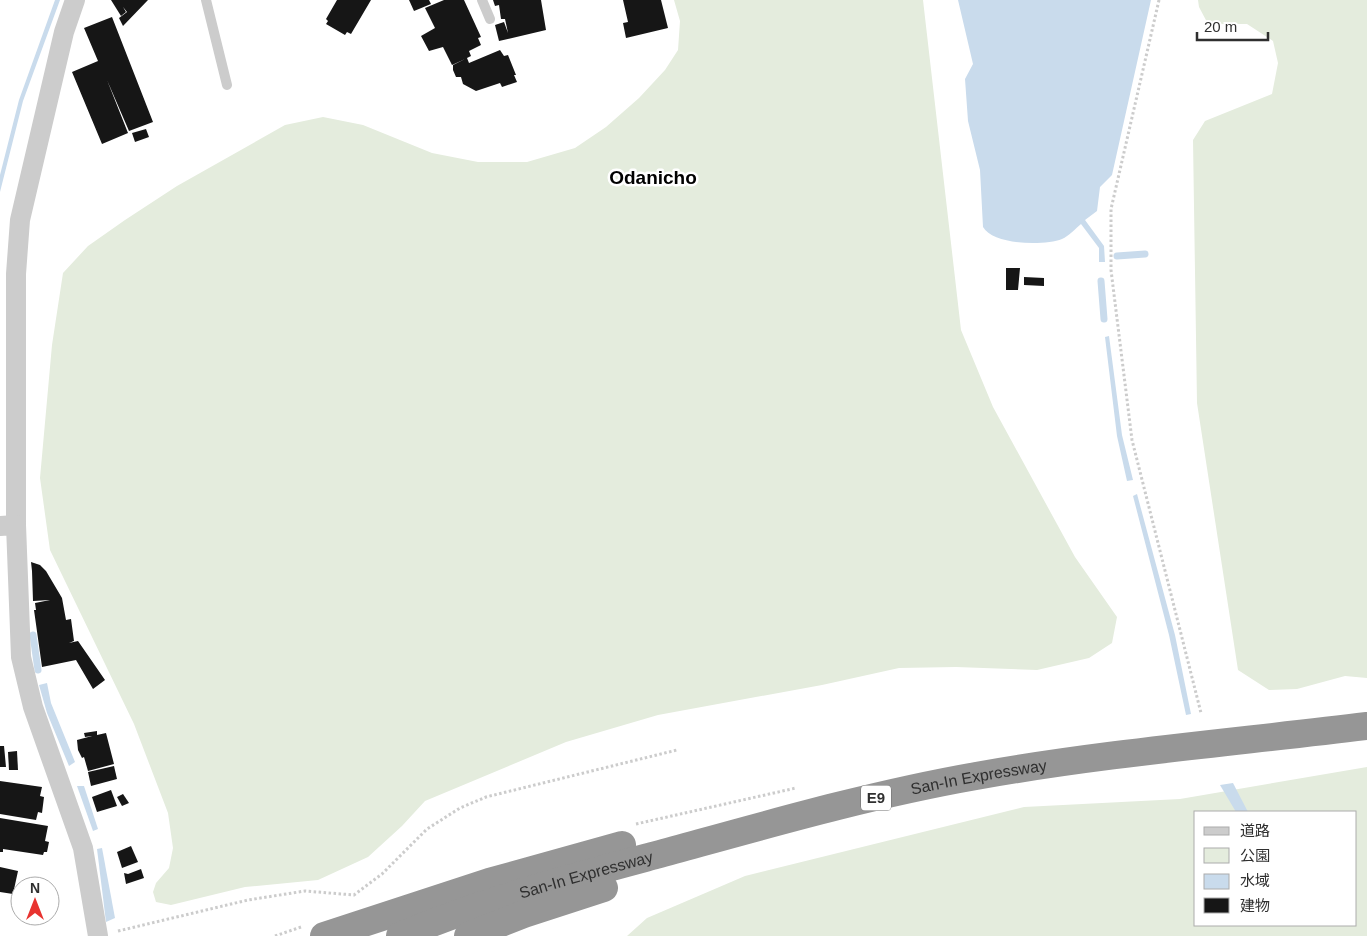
<svg xmlns="http://www.w3.org/2000/svg" width="1367" height="936" viewBox="0 0 1367 936" font-family="Arial,'Noto Sans JP',sans-serif">
<rect width="100%" height="100%" fill="#fff"/>
<g fill="#e4ecdd" fill-rule="evenodd">
<polygon points="674,0 923,0 961,330 993,407 1075,557 1117,617 1112,643 1089,658 1037,670 956,667 899,668 822,685 658,715 566,742 425,801 402,826 368,857 318,880 245,887 171,905 156,902 153,892 156,883 169,868 173,848 168,813 134,724 50,550 40,478 52,345 63,273 88,246 125,220 177,186 285,125 323,117 363,125 432,153 478,162 527,162 575,148 606,127 639,98 665,70 678,50 680,21"/>
<polygon points="1198,0 1367,0 1367,678 1345,676 1297,689 1269,690 1238,670 1197,403 1193,140 1205,121 1272,94 1278,63 1273,41 1247,24 1208,24 1199,7"/>
<path d="M 1367,767 L 1367,936 L 627,936 L 647,918 L 745,876 L 1024,807 L 1180,799 ZM 1196,812 L 1356,812 L 1356,925 L 1196,925 Z"/>
</g>
<g fill="#c9dbec">
<polygon points="55,0 60,0 23,101 0,192 0,175 19,100"/>
<path d="M 958,0 L 1151,0 L 1112,175 L 1100,187 L 1097,211 L 1085,220 L 1104,246 L 1105,262 L 1099,262 L 1099,248 L 1081,224 C 1075,229 1069,236 1062,239 C 1044,246 993,245 983,227 L 980,170 L 968,121 L 965,79 L 973,64 Z"/>
<polygon points="1109,336 1122,435 1133,480 1127,481 1117,436 1105,337"/>
<polygon points="1137,494 1175,635 1191,714 1186,715 1169,635 1133,496"/>
<polygon points="47,683 51,703 75,762 69,766 47,713 39,685"/>
<polygon points="1233,783 1248,812 1236,812 1220,785"/>
<polygon points="77,786 84,786 98,829 93,831"/>
<polygon points="102,848 115,918 106,922 97,849"/>
</g>
<g fill="none" stroke-linecap="round" stroke-linejoin="round">
<g stroke="#c9dbec" stroke-width="7">
<polyline points="1117,256 1145,254"/>
<polyline points="1101,281 1104,319"/>
<polyline points="33,635 38,670"/>
</g>
</g>
<g fill="#161616">
<polygon points="111,0 148,0 123,26 119,18 127,12 123,7 126,12 121,16"/>
<polygon points="337,0 371,0 351,34 347,32 345,35 326,24 328,21 326,19"/>
<polygon points="409,0 429,0 431,4 414,11"/>
<polygon points="444,0 464,0 481,37 478,38 481,45 469,51 471,56 467,58 469,63 500,50 504,56 508,55 516,75 514,75 517,82 502,87 500,83 476,91 463,84 461,77 456,77 453,70 453,65 465,59 452,65 443,47 429,51 421,36 435,28 425,8"/>
<polygon points="493,0 541,0 546,30 499,41 495,25 504,22 508,33 505,19 501,19 499,5 495,6"/>
<polygon points="623,0 661,0 668,28 626,38 623,23 628,22"/>
<polygon points="112,17 153,122 129,131 107,80 128,133 102,144 72,72 98,61 84,28"/>
<polygon points="146,129 149,137 135,142 132,133"/>
<polygon points="1006,268 1020,268 1018,290 1006,290"/>
<polygon points="1024,277 1044,278 1044,286 1024,285"/>
<polygon points="31,562 40,565 46,571 62,598 66,620 71,619 74,641 69,643 78,641 105,680 93,689 76,660 42,667 34,610 36,610 35,603 50,600 33,601 32,571 39,571 32,571"/>
<polygon points="97,731 97,735 106,733 114,764 88,771 84,757 82,758 78,750 77,740 92,736 85,737 84,733"/>
<polygon points="0,746 4,746 6,767 0,767"/>
<polygon points="17,751 18,770 9,770 8,752"/>
<polygon points="114,766 117,779 91,786 88,772"/>
<polygon points="0,781 42,787 40,796 44,797 42,813 38,812 36,820 0,814"/>
<polygon points="111,790 117,806 97,812 92,797"/>
<polygon points="123,794 129,803 122,806 117,797"/>
<polygon points="0,818 48,826 45,841 49,842 47,852 44,852 43,855 3,849 3,852 0,852"/>
<polygon points="131,846 138,862 122,868 117,852"/>
<polygon points="0,867 18,871 13,894 0,892"/>
<polygon points="141,869 144,878 126,884 124,873 128,874"/>
</g>
<g fill="none" stroke-linecap="round" stroke-linejoin="round">
<g stroke="#ccc" stroke-width="3" stroke-dasharray="2.5 2.5" stroke-linecap="butt">
<polyline points="1159,0 1111,209 1111,270 1132,440 1201,713"/>
<polyline points="636,824 796,788"/>
<polyline points="118,931 248,900 305,891 354,895 382,874 427,829 460,808 486,797 677,750"/>
<polyline points="275,936 301,927"/>
</g>
<g stroke="#ccc" stroke-width="10">
<polyline points="206,0 227,85"/>
<polyline points="482,0 490,19"/>
</g>
<g stroke="#ccc" stroke-width="20">
<polyline points="16,525 16,274 20,220 64,32 75,0"/>
<polyline points="0,526 16,525 21,657 33,707 83,848 98,936"/>
</g>
<g stroke="#969696" stroke-width="28">
<polyline points="324,936 489,882 622,845"/>
<path id="s1" d="M 400,936 C 482,901 570,878 656,855 C 762,826 868,795 976,776 C 1105,753 1237,742 1367,726"/>
<polyline points="468,936 524,914 604,888"/>
</g>
</g>
<g text-anchor="middle" stroke-width="5" stroke-linejoin="round" paint-order="stroke">
<rect fill="#fff" stroke="#6d6d6d" stroke-width="1" x="861" y="785.5" width="30" height="25" rx="4"/>
<g font-size="15" font-weight="bold" fill="#2f2f2f">
<text x="876" y="803">E9</text>
</g>
<g font-size="16" fill="#2f2f2f" stroke="#fff">
<text dy="6" stroke="none"><textPath href="#s1" startOffset="601">San-In Expressway</textPath></text>
<text dy="6" stroke="none"><textPath href="#s1" startOffset="196">San-In Expressway</textPath></text>
</g>
<g font-size="19" font-weight="bold" fill="#000" stroke="#fff">
<text x="653" y="184">Odanicho</text>
</g>
</g>
<rect x="1194" y="811" width="162" height="115" fill="#ffffff" stroke="#acacac"/>
<rect x="1204" y="827" width="25" height="8" fill="#cccccc" stroke="#acacac"/>
<text x="1240" y="836" font-size="15" fill="#2f2f2f">道路</text>
<rect x="1204" y="848" width="25" height="15" fill="#e4ecdd" stroke="#acacac"/>
<text x="1240" y="861" font-size="15" fill="#2f2f2f">公園</text>
<rect x="1204" y="874" width="25" height="15" fill="#c9dbec" stroke="#acacac"/>
<text x="1240" y="886" font-size="15" fill="#2f2f2f">水域</text>
<rect x="1204" y="898" width="25" height="15" fill="#161616" stroke="#acacac"/>
<text x="1240" y="911" font-size="15" fill="#2f2f2f">建物</text>
<g transform="translate(35 901)"><circle r="24" fill="#ffffff" stroke="#acacac"/>
<path d="M0-4L9 19L0 12L-9 19Z" fill="#e83330"/>
<text y="-8" font-size="14" font-weight="bold" text-anchor="middle" fill="#2f2f2f">N</text>
</g>
<path d="M1197 32v8h71v-8" fill="none" stroke="#2f2f2f" stroke-width="2.5"/>
<text x="1204" y="32" font-size="15" fill="#2f2f2f" stroke="#ffffff" stroke-width="4" paint-order="stroke">20 m</text>
</svg>
